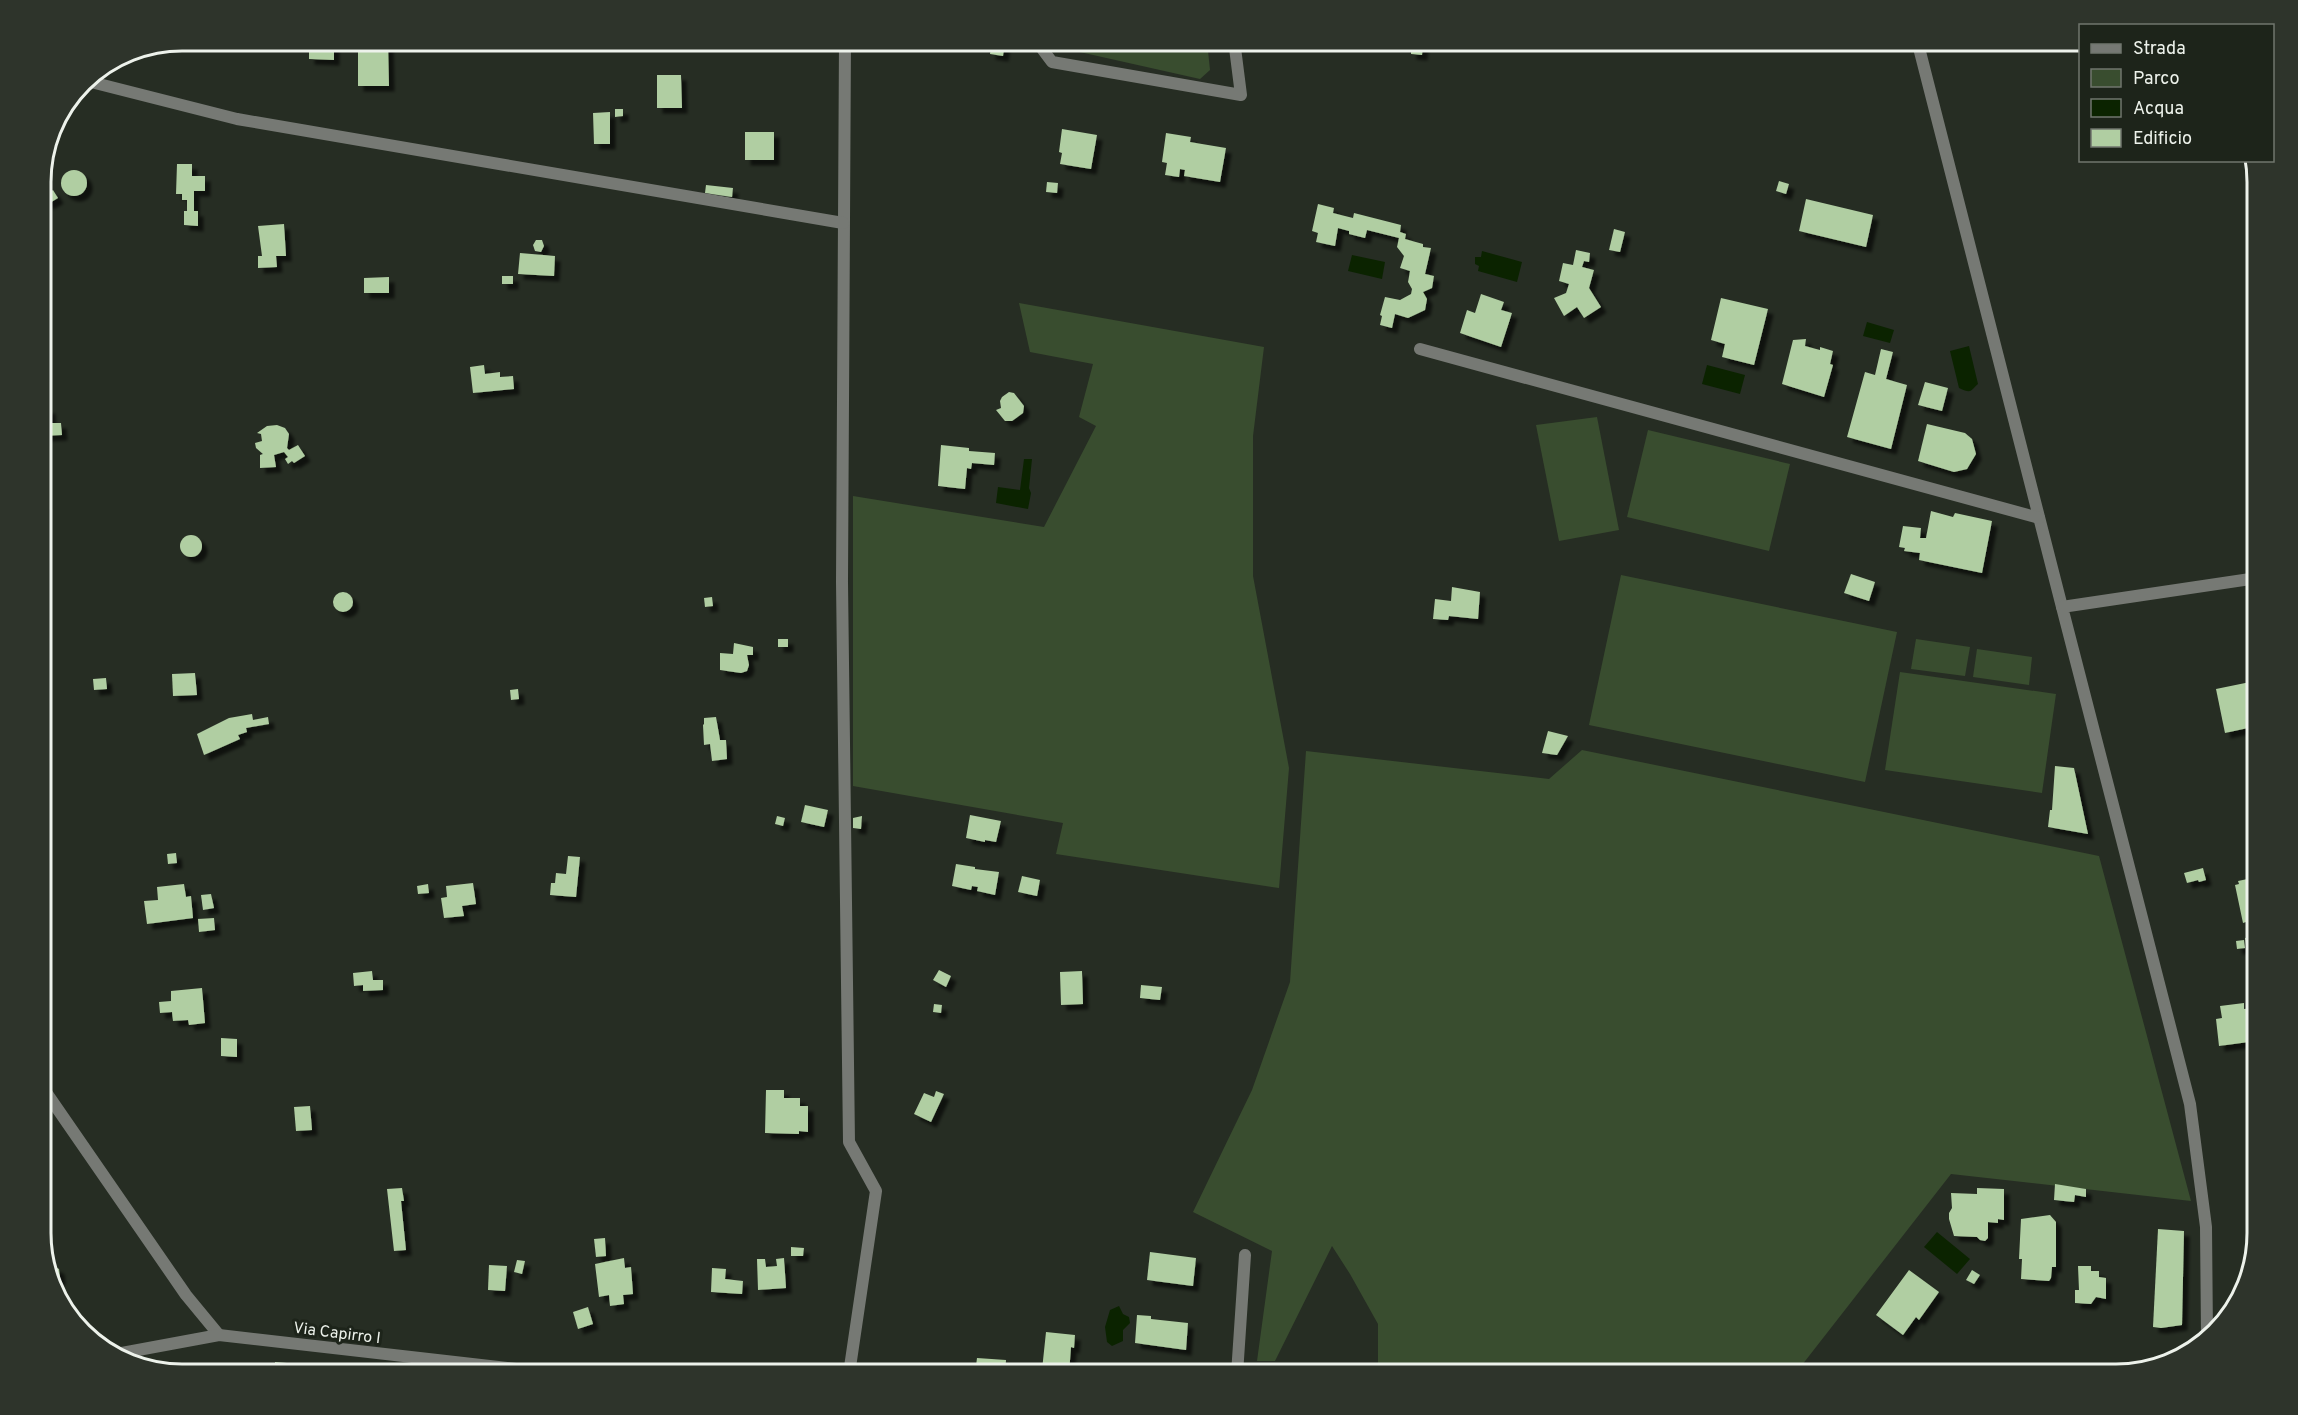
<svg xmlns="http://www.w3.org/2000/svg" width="2298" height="1415" viewBox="0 0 2298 1415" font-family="Overpass,sans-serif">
<defs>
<filter id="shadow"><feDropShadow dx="5.5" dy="5.5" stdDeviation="1.5" flood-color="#0009"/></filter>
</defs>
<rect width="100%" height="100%" fill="#262d23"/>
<g fill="#394d2f">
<polygon points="1054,40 1207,41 1210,70 1200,79 1053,46"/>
<polygon points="1019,303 1264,347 1253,436 1253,576 1289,768 1279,888 1056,854 1063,823 853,786 853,496 1044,527 1096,426 1079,417 1093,364 1030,352"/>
<polygon points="1597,417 1619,530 1559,541 1536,425"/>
<polygon points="1648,430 1790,464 1769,551 1627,517"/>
<polygon points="1621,575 1897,632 1865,782 1589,725"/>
<polygon points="1916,639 1970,647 1965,676 1911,669"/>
<polygon points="1977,649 2032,657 2029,685 1973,677"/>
<polygon points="1900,672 2056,694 2042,793 1885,770"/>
<polygon points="1582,750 2099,856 2191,1201 1951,1174 1795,1374 1378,1374 1378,1324 1350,1274 1332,1246 1275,1361 1257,1361 1272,1251 1193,1212 1252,1090 1290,982 1306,751 1549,779"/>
</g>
<g fill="#0b2300">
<polygon points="1482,251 1522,262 1517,282 1478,271 1479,266 1475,264 1475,257 1481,257"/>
<polygon points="1352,255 1385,262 1382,279 1348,271"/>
<polygon points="1867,322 1894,330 1890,343 1863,336"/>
<path d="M 1969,346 L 1978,384 C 1970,391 1972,394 1959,388 L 1950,351 Z"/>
<polygon points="1707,365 1745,375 1740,394 1702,384"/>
<polygon points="1024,459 1032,459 1029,488 1031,493 1028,509 996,503 998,487 1020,490"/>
<polygon points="1937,1232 1970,1259 1957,1274 1924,1247"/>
<polygon points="1119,1306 1123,1314 1129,1317 1130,1323 1123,1330 1123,1341 1112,1346 1107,1342 1105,1327 1110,1310"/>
</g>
<g fill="#b0cea2" filter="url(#shadow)">
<polygon points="309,40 334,40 334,60 309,59"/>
<polygon points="992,40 1005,41 1003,56 990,54"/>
<polygon points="1443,40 1496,40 1495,45 1443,42"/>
<polygon points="363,42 388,42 389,86 358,86 358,52 363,52"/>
<polygon points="1411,43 1423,44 1422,55 1411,54"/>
<polygon points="657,75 681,75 682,108 657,108"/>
<polygon points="615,109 623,109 623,116 615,117"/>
<polygon points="610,112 610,144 594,144 593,113"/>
<polygon points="1062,129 1097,135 1091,169 1060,164 1062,153 1059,152"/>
<rect x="745" y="132" width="29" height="28"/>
<polygon points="1166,133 1191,137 1190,142 1226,148 1220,182 1184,176 1185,170 1180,169 1179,177 1165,175 1167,163 1162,162"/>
<polygon points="177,164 192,164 192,176 205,176 205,191 194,191 194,211 198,211 198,226 184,225 184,211 187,211 187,200 182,200 182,194 176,194"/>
<circle cx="74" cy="183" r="13"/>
<polygon points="1779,181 1789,184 1786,194 1776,191"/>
<polygon points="1047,182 1058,183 1057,193 1046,192"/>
<polygon points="706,185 733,188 732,197 705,193"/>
<polygon points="53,190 58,198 48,204 43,197"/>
<polygon points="1806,199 1873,215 1866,247 1799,231"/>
<polygon points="1318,204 1334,208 1333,213 1353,218 1354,213 1401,225 1400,232 1406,234 1405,239 1423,244 1423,247 1431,248 1425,274 1434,276 1432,288 1423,292 1427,299 1425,310 1408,318 1395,314 1392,328 1380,325 1382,316 1380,315 1385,297 1400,300 1411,294 1412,289 1408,282 1410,271 1400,268 1404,256 1397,247 1399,238 1367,230 1365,238 1349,234 1349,231 1338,228 1335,246 1316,242 1318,233 1312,231"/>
<polygon points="284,224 286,256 276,256 277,267 258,268 258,256 262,256 258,226"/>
<polygon points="1614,229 1625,232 1620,252 1609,250"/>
<polygon points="536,240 542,240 544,246 541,252 535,251 533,245"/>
<polygon points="1576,250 1590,253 1589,262 1584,261 1582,267 1594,270 1589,288 1601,307 1584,318 1577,307 1564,316 1554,298 1566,293 1569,284 1559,281 1563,263 1573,265"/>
<polygon points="520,253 555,256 554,276 518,274"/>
<rect x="502" y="276" width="11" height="8"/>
<polygon points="389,277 389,293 364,293 364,278"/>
<polygon points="1481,294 1504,302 1501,310 1512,313 1501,347 1460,333 1467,310 1475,313"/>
<polygon points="1721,298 1768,309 1754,365 1722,357 1725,344 1711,340"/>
<polygon points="1806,339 1805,346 1820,350 1820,347 1833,351 1830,364 1833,365 1824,397 1782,384 1793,340"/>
<polygon points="1881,349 1893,352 1886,379 1907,385 1891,449 1847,437 1865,372 1875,375"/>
<polygon points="484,365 485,374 500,372 500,377 513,376 514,389 473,393 470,367"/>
<polygon points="1925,382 1948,388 1942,411 1918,405"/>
<polygon points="1009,392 1014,393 1024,406 1023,413 1012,421 1005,421 996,410 1001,408 1000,401 1002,397"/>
<polygon points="50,408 51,423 61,423 62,435 41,436 41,409"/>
<polygon points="1927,424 1965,433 1972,439 1976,454 1967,469 1954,472 1918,461"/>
<polygon points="277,425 285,428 289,434 287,448 289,450 298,445 305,456 294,463 292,461 288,464 285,459 288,457 284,452 274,455 276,467 260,468 260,455 263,454 256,448 255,443 262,441 261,434 257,433 267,426"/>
<polygon points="941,445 969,448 969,451 995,453 994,465 972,463 971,469 967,468 965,489 938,486"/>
<polygon points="1931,511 1953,517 1955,513 1992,521 1982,573 1919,560 1920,553 1904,551 1905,548 1899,547 1903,526 1921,528 1920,538 1926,538"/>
<circle cx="191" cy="546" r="11"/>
<polygon points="1851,574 1875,582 1869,601 1844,593"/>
<polygon points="1452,587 1480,592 1478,619 1449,616 1448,620 1433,619 1435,599 1451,601"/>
<circle cx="343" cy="602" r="10"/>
<polygon points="712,597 713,606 705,607 704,598"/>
<rect x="778" y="639" width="10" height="8"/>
<polygon points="734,643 753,647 753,655 747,655 749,665 747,671 741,673 720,670 720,653 733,654"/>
<polygon points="195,673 197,695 173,696 172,674"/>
<polygon points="106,678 107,689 94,690 93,679"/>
<polygon points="2255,681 2257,692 2257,726 2225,733 2216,689"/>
<polygon points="518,689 519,699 511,700 510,690"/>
<polygon points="252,714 253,720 268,717 269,724 246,728 247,732 238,735 240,739 204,755 197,734 229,718"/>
<polygon points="716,717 720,740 726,740 727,759 712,761 710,744 704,745 703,725 704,724 704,718"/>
<polygon points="1548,731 1568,736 1557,755 1542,753"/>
<polygon points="2055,766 2074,768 2088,834 2048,827 2050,810 2052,810"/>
<polygon points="805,805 828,810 824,827 801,822"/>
<polygon points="970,815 1001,821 996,842 985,840 985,842 966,838"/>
<polygon points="777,816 785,818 783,826 775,824"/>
<polygon points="862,816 861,829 853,828 853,818"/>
<polygon points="176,853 177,863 168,864 167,854"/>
<polygon points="568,856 580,857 576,897 550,895 551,883 555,883 556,873 566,874"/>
<polygon points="956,864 975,867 975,869 999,872 995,895 977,891 978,887 972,886 971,890 952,886"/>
<polygon points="2203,868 2206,880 2199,882 2198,880 2187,883 2184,873"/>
<polygon points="1022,876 1040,880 1037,896 1018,892"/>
<polygon points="2257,877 2257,927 2247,930 2246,922 2243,923 2235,885 2239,884 2238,881"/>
<polygon points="473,883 476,904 462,906 464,916 444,918 441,898 447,897 446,886"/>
<polygon points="184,884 186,897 191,896 193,918 147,924 144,901 158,900 157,887"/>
<polygon points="428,884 429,893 418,894 417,886"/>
<polygon points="211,894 214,908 203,910 201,895"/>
<polygon points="214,918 215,930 199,932 198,919"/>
<polygon points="2257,936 2257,950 2247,951 2245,938"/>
<polygon points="2244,940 2245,948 2237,949 2236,941"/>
<polygon points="939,970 951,976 946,987 933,980"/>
<polygon points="372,971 373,980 383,980 383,990 363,991 363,985 354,986 353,973"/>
<polygon points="1082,971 1083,1004 1061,1005 1060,972"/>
<polygon points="1141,985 1162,987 1160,1000 1140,998"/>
<polygon points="202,988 205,1023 189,1025 188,1020 173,1021 172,1012 160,1013 159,1002 171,1001 171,991"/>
<polygon points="2244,1003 2244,1009 2256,1008 2257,1022 2257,1029 2254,1030 2256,1041 2219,1046 2216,1019 2222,1018 2220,1006"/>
<polygon points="934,1004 942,1005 941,1013 933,1012"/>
<polygon points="221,1038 237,1039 237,1057 221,1056"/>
<polygon points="766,1090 784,1090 784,1098 800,1098 800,1106 808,1106 808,1132 799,1131 799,1134 765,1133"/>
<polygon points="936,1091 944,1094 931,1122 914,1114 924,1093 934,1097"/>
<polygon points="310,1106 312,1130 296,1131 294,1107"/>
<polygon points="2055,1184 2086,1189 2086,1197 2075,1195 2074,1202 2054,1200"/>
<polygon points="402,1188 404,1201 401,1201 406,1250 394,1251 387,1189"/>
<polygon points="1977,1188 2004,1189 2004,1220 1998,1219 1998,1223 1988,1222 1988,1238 1985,1241 1980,1240 1977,1237 1954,1236 1949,1219 1949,1213 1952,1208 1951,1193 1977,1194"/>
<polygon points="2050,1215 2056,1222 2056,1267 2052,1267 2051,1278 2049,1281 2021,1279 2022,1259 2019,1259 2021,1219"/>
<polygon points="2158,1229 2184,1231 2182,1325 2161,1328 2153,1327"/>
<polygon points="605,1238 606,1256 596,1257 594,1239"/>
<polygon points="791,1247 804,1248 803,1256 791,1256"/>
<polygon points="1150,1252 1196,1258 1193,1286 1147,1280"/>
<polygon points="624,1258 625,1268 631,1267 633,1294 623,1295 624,1304 610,1306 609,1295 599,1297 595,1264"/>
<polygon points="784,1258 786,1288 758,1290 757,1259 765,1259 766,1267 777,1266 776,1259"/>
<polygon points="517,1260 525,1261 522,1274 514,1272"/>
<polygon points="50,1264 59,1269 60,1279 57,1281 53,1281 48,1265"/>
<polygon points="489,1265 507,1266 505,1291 488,1290"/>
<polygon points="2078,1266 2091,1266 2091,1271 2099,1271 2099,1277 2106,1278 2106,1299 2096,1297 2091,1304 2075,1303 2075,1290 2079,1290"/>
<polygon points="712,1268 726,1269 725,1279 743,1281 742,1294 711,1292"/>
<polygon points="1909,1270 1939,1292 1919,1320 1916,1317 1903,1335 1876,1315"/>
<polygon points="1972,1270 1980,1275 1974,1284 1966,1280"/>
<polygon points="588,1307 593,1324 578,1329 573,1312"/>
<polygon points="1137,1315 1151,1316 1151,1319 1188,1323 1186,1350 1135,1343"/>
<polygon points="1046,1332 1075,1335 1074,1348 1071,1347 1069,1374 1040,1374 1040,1370 1042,1370"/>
<polygon points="977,1358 1006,1360 1005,1373 975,1374"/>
<polygon points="275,1362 287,1363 287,1373 275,1372"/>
<polygon points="2053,1367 2064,1367 2064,1374 2028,1374 2028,1372 2053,1372"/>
</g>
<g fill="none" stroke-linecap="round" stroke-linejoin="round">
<g stroke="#767974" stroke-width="12">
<polyline points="845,40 842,582 849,1142 876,1191 849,1374"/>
<polyline points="1044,40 1043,50 1052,62 1241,95 1234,40"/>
<polyline points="1917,40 2062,607"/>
<polyline points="83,81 91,82 237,119 843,223"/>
<polyline points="1420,349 2039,518"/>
<polyline points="41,1085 186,1295 219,1335"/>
<polyline points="2207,1336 2206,1227 2190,1104 2062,607 2257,578"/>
<polyline points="111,1355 219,1335 560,1374"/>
<polyline points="1237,1374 1245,1255"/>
</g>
</g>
<g text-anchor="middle" stroke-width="6" stroke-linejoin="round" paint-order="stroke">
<g font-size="16" fill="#edf2eb" stroke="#1d241a">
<text transform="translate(337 1332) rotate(7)" y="6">Via Capirro I</text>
</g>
</g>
<path d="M0 0H2298V1415H0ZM182 51H2116A131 131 0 0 1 2247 182V1233A131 131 0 0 1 2116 1364H182A131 131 0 0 1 51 1233V182A131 131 0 0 1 182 51Z" fill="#2e342b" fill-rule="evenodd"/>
<path fill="none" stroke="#edf2eb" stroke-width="3" d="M182 51H2116A131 131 0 0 1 2247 182V1233A131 131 0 0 1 2116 1364H182A131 131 0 0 1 51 1233V182A131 131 0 0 1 182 51Z"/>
<rect x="2079" y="24" width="195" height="138" fill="#1d241a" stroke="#70766e" stroke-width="1.5"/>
<rect x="2091" y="44" width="30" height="9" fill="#767974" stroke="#70766e" stroke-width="1.5"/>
<text x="2133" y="54" font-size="18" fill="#edf2eb">Strada</text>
<rect x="2091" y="69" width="30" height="18" fill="#394d2f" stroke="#70766e" stroke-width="1.5"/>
<text x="2133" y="84" font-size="18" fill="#edf2eb">Parco</text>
<rect x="2091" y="99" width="30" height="18" fill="#0b2300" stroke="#70766e" stroke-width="1.5"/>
<text x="2133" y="114" font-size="18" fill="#edf2eb">Acqua</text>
<rect x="2091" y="129" width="30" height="18" fill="#b0cea2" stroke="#70766e" stroke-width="1.5"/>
<text x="2133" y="144" font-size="18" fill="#edf2eb">Edificio</text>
</svg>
